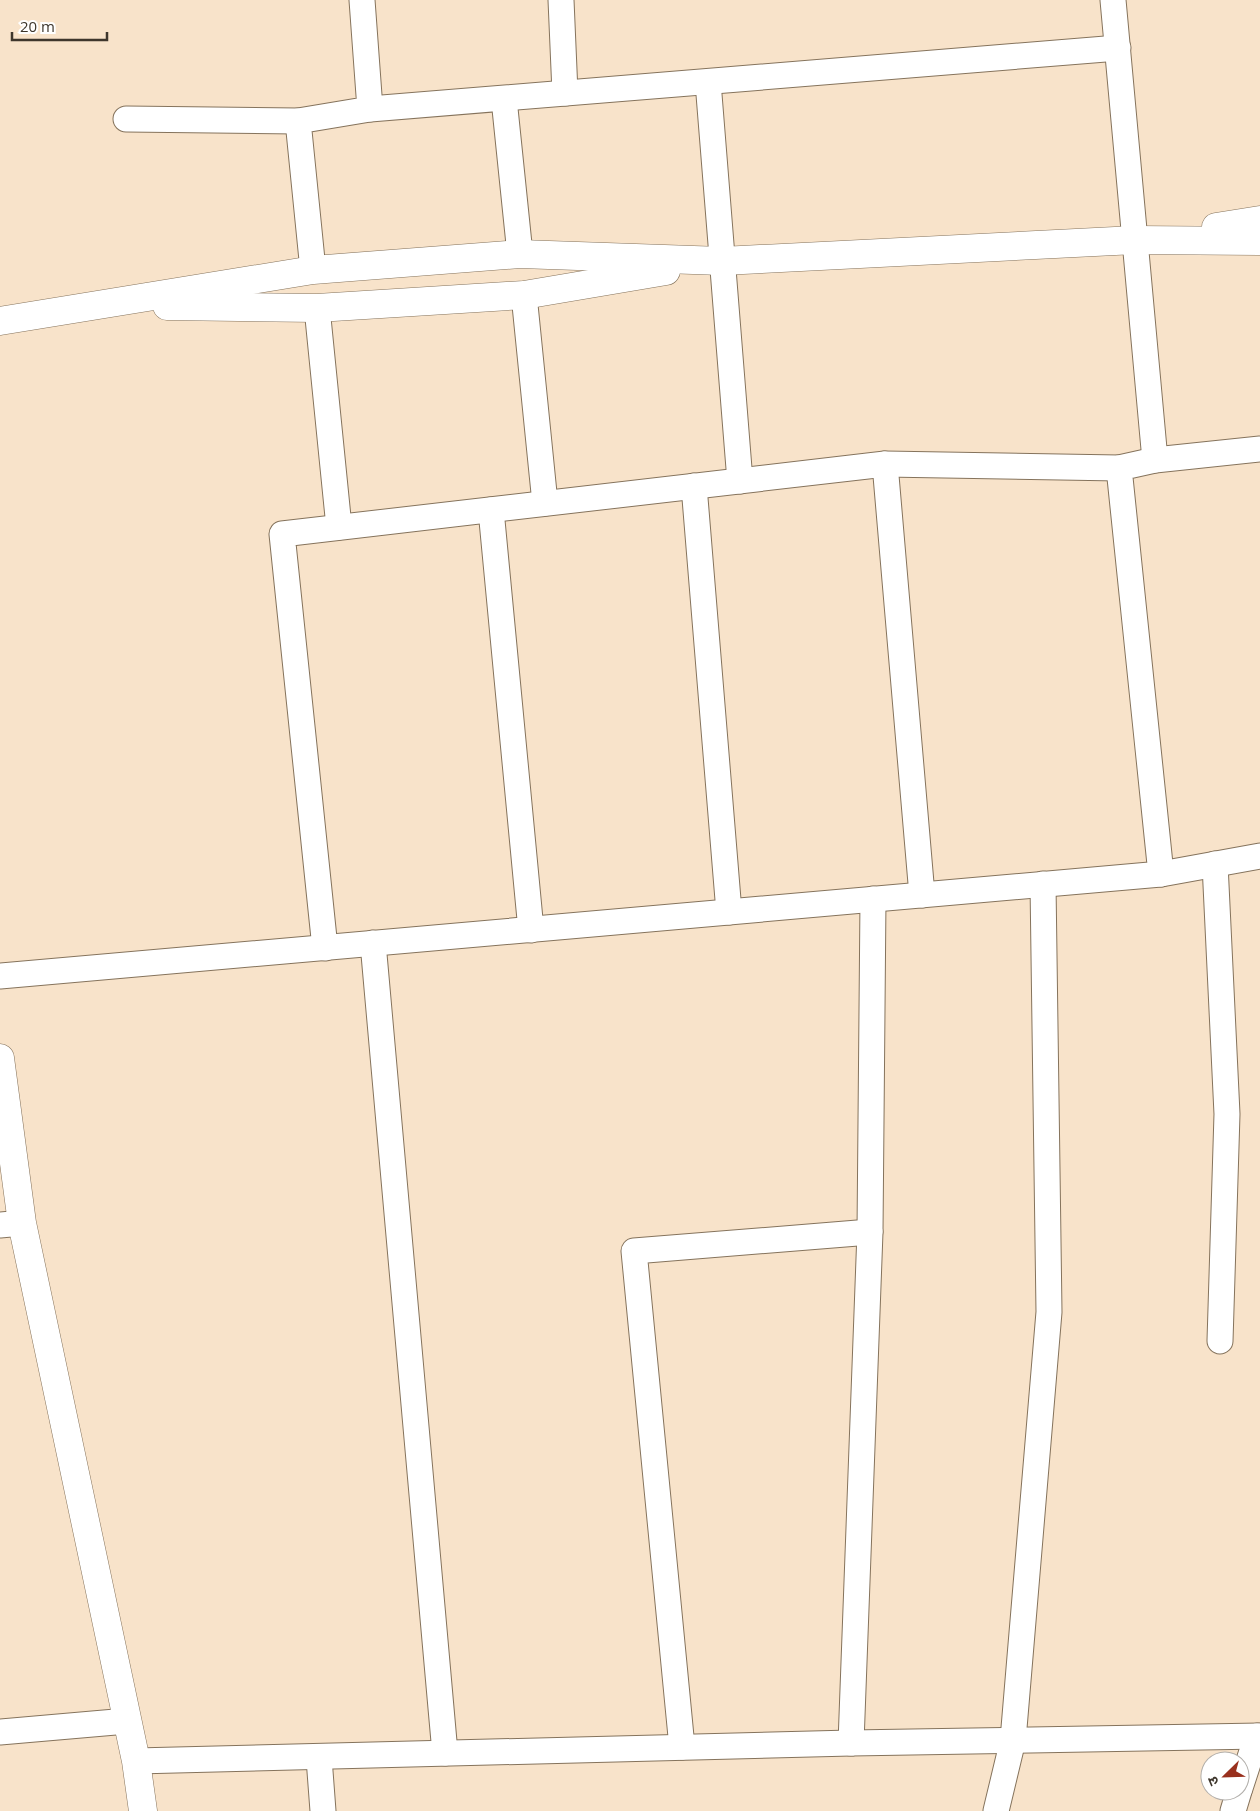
<svg xmlns="http://www.w3.org/2000/svg" width="1260" height="1811" viewBox="0 0 1260 1811" font-family="'Open Sans','Noto Sans Devanagari',sans-serif">
<rect width="100%" height="100%" fill="#f8e3ca"/>
<g fill="none" stroke-linecap="round" stroke-linejoin="round">
<g stroke="#85735c" stroke-width="27">
<g id="minor">
<polyline points="561,0 565,93"/>
<polyline points="1113,0 1155,460"/>
<polyline points="708,82 740,481"/>
<polyline points="504,99 520,254"/>
<polyline points="370,109 1118,48"/>
<polyline points="126,119 298,121"/>
<polyline points="313,270 298,121 370,109 362,0"/>
<polyline points="524,295 545,503"/>
<polyline points="317,308 339,527"/>
<polyline points="885,464 922,895"/>
<polyline points="694,486 729,912"/>
<polyline points="491,510 531,930"/>
<polyline points="1215,864 1227,1114 1220,1341"/>
<polyline points="1161,874 1260,856"/>
<polyline points="373,943 445,1753"/>
<polyline points="325,948 282,534 885,464 1119,468"/>
<polyline points="0,976 1161,874 1119,468 1155,460 1260,449"/>
<polyline points="0,1225 22,1223"/>
<polyline points="0,1732 127,1721"/>
<polyline points="851,1743 870,1232 873,899"/>
<polyline points="682,1747 634,1251 870,1232"/>
<polyline points="319,1758 323,1811"/>
<polyline points="136,1761 851,1743 1260,1736"/>
<polyline points="1240,1788 1257,1736"/>
<polyline points="996,1811 1013,1740 1049,1312 1043,884"/>
<polyline points="1233,1811 1239,1791"/>
</g>
</g>
<g stroke="#85735c" stroke-width="29">
<g id="tertiary">
<polyline points="1216,227 1260,220"/>
<polyline points="167,306 317,308 524,295 666,271"/>
<polyline points="0,321 313,270 520,254 722,261 1135,240 1260,241"/>
<polyline points="0,1058 22,1223 136,1761 143,1811"/>
</g>
</g>
<use href="#minor" stroke="#fff" stroke-width="25"/>
<use href="#tertiary" stroke="#fff" stroke-width="28"/>
</g>
<g transform="translate(1225 1776) rotate(247)"><circle r="24" fill="#ffffff" stroke="#b2afab"/>
<path d="M0-4L9 19L0 12L-9 19Z" fill="#99301d"/>
<text y="-8" font-size="14" font-weight="bold" text-anchor="middle" fill="#3e362c">उ</text>
</g>
<path d="M12 32v8h95v-8" fill="none" stroke="#3e362c" stroke-width="2.5"/>
<text x="20" y="32" font-size="15" fill="#3e362c" stroke="#ffffff" stroke-width="4" paint-order="stroke">20 m</text>
</svg>
